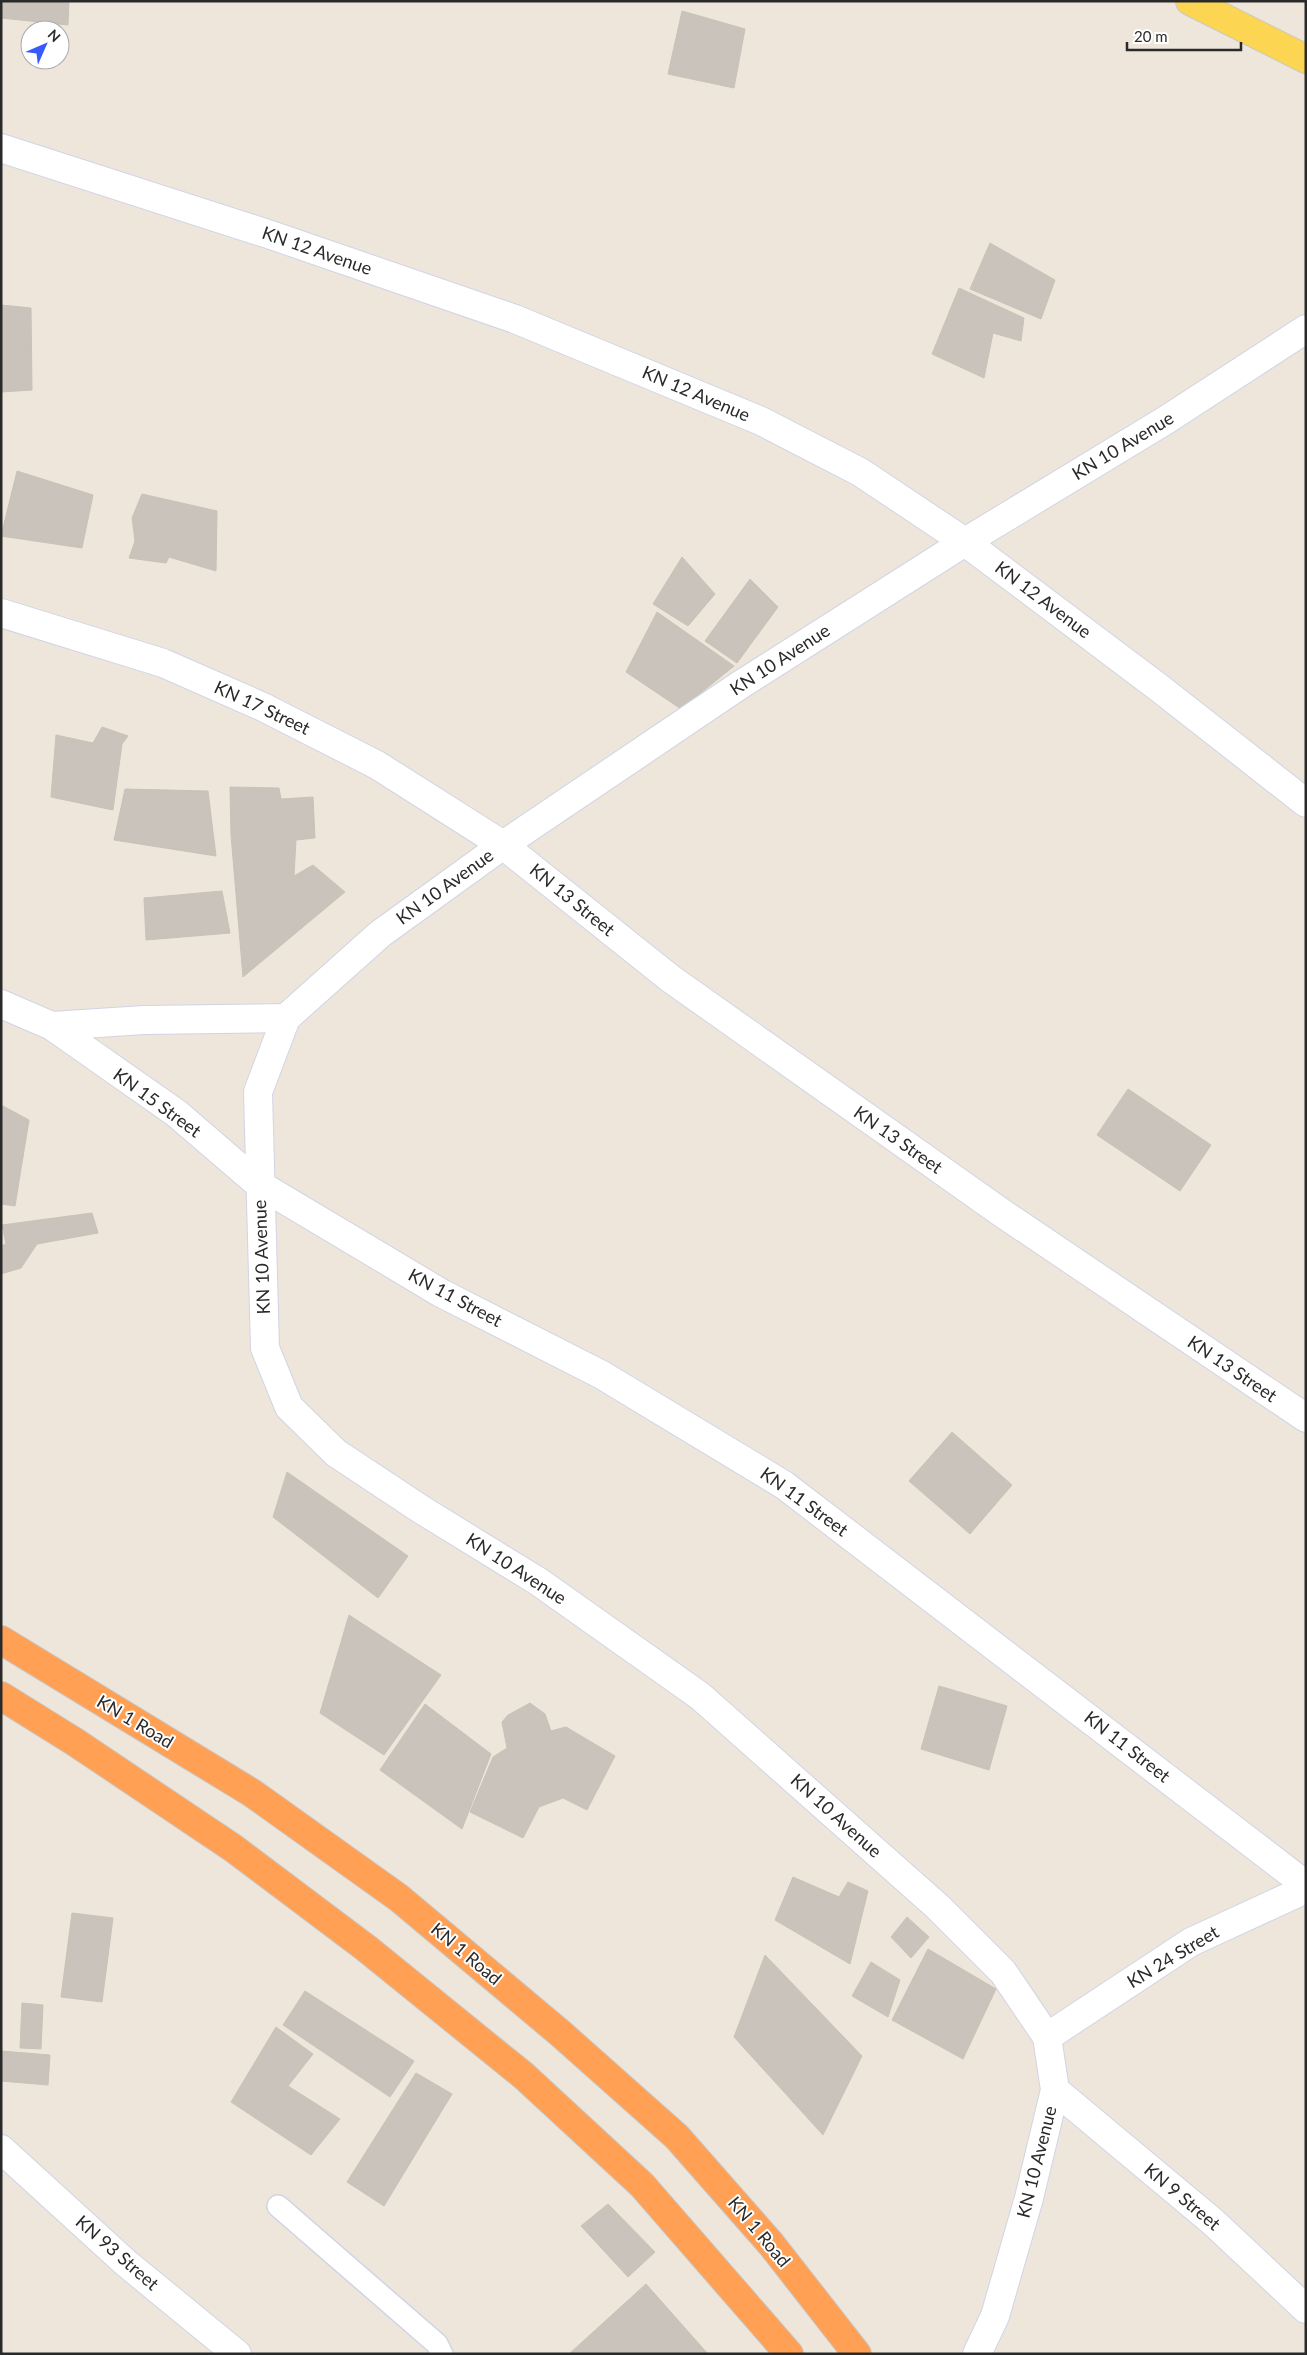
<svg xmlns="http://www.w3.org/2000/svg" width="1307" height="2355" viewBox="0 0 1307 2355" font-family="Lato,sans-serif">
<rect width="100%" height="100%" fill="#eee6db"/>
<g fill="#c9c3bb" stroke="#c9c2b5">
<polygon points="1,1 69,1 68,25 1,18"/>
<polygon points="682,11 745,29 734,88 668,74"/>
<polygon points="990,243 1055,280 1041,319 970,289"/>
<polygon points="959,288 1024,318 1021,341 993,333 984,378 932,354"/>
<polygon points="1,305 31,308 32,390 1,392"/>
<polygon points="17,471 93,495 82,548 1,536"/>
<polygon points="142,494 217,511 216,571 169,557 166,563 129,558 135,541 132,518"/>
<polygon points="682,557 715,594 688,626 653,604"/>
<polygon points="750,579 778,607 737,663 705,641"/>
<polygon points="657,612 734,666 681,709 626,672"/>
<polygon points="102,727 128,736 122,744 113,810 51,797 56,735 93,743"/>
<polygon points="230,787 279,788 281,799 313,797 315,838 296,840 294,876 313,865 345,892 243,977 231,835"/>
<polygon points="125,789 208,791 216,856 114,840"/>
<polygon points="222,891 230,933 146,940 144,898"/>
<polygon points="1128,1089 1211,1145 1180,1191 1097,1135"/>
<polygon points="1,1105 29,1120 15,1206 1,1204"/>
<polygon points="92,1213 98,1233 37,1244 21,1268 1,1274 1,1246 6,1244 2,1225"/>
<polygon points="952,1432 1012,1485 970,1534 909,1481"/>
<polygon points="287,1472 408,1556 378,1598 273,1517"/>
<polygon points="349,1615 441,1675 384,1755 320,1713"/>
<polygon points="939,1686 1007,1706 989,1770 921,1749"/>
<polygon points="530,1703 545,1714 551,1731 566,1727 615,1756 587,1810 563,1798 539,1807 523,1838 470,1812 493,1757 507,1748 502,1722 508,1715"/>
<polygon points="425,1704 491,1754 462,1829 380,1770"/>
<polygon points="793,1877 839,1897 848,1882 868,1891 850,1964 775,1920"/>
<polygon points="72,1913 113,1918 102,2002 61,1997"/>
<polygon points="907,1917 929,1937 911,1958 891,1937"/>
<polygon points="928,1949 996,1989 963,2059 892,2020"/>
<polygon points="765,1955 862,2056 823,2135 734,2037"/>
<polygon points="871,1962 900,1980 888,2017 852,1996"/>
<polygon points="305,1991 414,2061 390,2097 283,2025"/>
<polygon points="22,2003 43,2005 41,2049 20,2048"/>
<polygon points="276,2027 313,2054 288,2086 340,2119 311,2155 231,2102"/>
<polygon points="1,2051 50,2055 48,2085 1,2081"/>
<polygon points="416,2073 452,2094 384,2206 347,2182"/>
<polygon points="608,2204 655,2252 628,2277 581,2226"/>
<polygon points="646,2284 708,2354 569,2354"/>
</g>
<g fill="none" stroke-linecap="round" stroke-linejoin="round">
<g stroke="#d0d4e5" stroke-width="24">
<polyline id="lane" points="278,2206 437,2344 442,2354"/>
</g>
<g stroke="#d0d4e5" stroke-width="30">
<g id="street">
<polyline points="1,148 271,235 515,319 761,421 860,472 965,542 1158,687 1306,803"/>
<polyline points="1,1004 52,1026 176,1113 260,1185"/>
<polyline points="52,1026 144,1020 286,1018"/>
<polyline points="1047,2037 1191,1942 1306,1889"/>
<polyline points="1055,2090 1213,2222 1306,2309"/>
</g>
</g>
<g stroke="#d0d4e5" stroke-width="30">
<g id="secondary">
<polyline points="1,613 163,663 263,707 377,765 503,845 671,979 1002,1213 1306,1418"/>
<polyline points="260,1185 441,1293 602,1375 784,1485 1306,1885"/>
<polyline points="1,2149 126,2263 237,2354"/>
<polyline points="977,2354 995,2316 1029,2198 1055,2090 1047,2037 1003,1972 938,1907 700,1696 539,1582 422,1510 336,1453 289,1407 265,1348 258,1092 286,1018 380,934 503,845 740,685 965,542 1166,420 1306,329"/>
</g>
</g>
<g stroke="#c8c8c8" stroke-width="30">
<polyline id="primary" points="1190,1 1306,59"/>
</g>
<g stroke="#c8c8c8" stroke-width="30">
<g id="highway">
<polyline points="1,1640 252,1793 399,1898 560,2033 677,2137 771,2244 857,2354"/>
<polyline points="1,1696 75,1742 233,1848 366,1948 524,2076 642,2185 789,2354"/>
</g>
</g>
<use href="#lane" stroke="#fff" stroke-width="21"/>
<use href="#street" stroke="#fff" stroke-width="28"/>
<use href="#secondary" stroke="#fff" stroke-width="28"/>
<use href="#primary" stroke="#fcd652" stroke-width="28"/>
<use href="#highway" stroke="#ffa055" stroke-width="28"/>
</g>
<g text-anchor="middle" stroke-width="4" stroke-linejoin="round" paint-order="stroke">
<g font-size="18" fill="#2a2a2a" stroke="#fff">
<text transform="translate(317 251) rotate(19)" y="6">KN 12 Avenue</text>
<text transform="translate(696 394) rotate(23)" y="6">KN 12 Avenue</text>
<text transform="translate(1123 446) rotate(-31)" y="6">KN 10 Avenue</text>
<text transform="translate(1043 600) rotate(37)" y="6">KN 12 Avenue</text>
<text transform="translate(780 660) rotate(-33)" y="6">KN 10 Avenue</text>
<text transform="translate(262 708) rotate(25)" y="6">KN 17 Street</text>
<text transform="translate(445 887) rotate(-36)" y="6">KN 10 Avenue</text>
<text transform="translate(572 900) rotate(39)" y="6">KN 13 Street</text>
<text transform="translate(157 1103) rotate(36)" y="6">KN 15 Street</text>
<text transform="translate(898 1140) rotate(35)" y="6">KN 13 Street</text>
<text transform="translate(262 1257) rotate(-92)" y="6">KN 10 Avenue</text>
<text transform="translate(455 1298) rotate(28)" y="6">KN 11 Street</text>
<text transform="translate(1232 1369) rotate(34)" y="6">KN 13 Street</text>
<text transform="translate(804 1502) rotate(36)" y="6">KN 11 Street</text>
<text transform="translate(516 1569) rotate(33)" y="6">KN 10 Avenue</text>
<text transform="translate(135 1722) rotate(31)" y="6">KN 1 Road</text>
<text transform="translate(1127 1747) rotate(38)" y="6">KN 11 Street</text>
<text transform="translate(836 1816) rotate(42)" y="6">KN 10 Avenue</text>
<text transform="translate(466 1954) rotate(40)" y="6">KN 1 Road</text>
<text transform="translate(1173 1957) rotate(-31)" y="6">KN 24 Street</text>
<text transform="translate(1037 2162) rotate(-76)" y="6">KN 10 Avenue</text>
<text transform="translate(1182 2197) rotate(40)" y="6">KN 9 Street</text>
<text transform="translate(759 2232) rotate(50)" y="6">KN 1 Road</text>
<text transform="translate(117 2253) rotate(41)" y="6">KN 93 Street</text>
</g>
</g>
<rect width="1307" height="2355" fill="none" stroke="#2a2a2a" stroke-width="5"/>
<g transform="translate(45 45) rotate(45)"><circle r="24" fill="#ffffff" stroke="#aaaaaa"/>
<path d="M0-4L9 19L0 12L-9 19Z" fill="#375aff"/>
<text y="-8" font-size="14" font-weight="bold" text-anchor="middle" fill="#2a2a2a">N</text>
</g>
<path d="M1127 42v8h114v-8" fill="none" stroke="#2a2a2a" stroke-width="2.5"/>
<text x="1134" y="42" font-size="15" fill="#2a2a2a" stroke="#ffffff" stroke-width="4" paint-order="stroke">20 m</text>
</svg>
